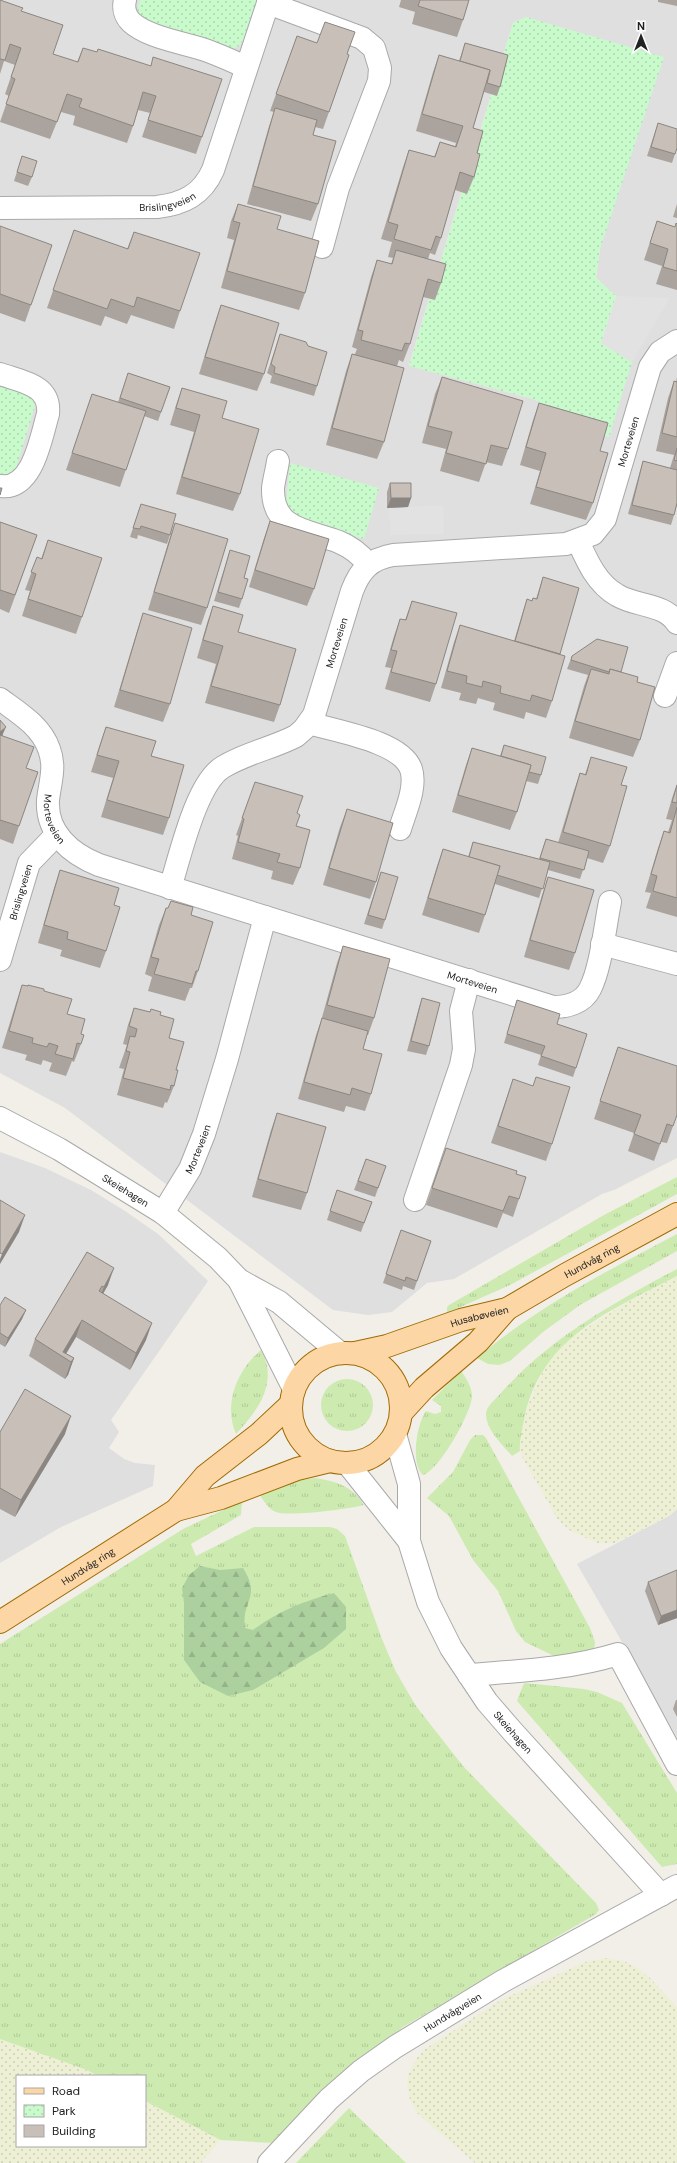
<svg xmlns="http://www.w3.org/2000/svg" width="677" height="2163" viewBox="0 0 677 2163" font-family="'DM Sans',sans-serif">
<defs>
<pattern id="farmland-dots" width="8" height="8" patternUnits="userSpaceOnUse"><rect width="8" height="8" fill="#eef0d5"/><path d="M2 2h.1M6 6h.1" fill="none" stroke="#ccceb7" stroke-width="1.8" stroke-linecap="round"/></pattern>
<pattern id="grass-tufts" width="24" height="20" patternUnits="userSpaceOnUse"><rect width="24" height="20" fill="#cdebb0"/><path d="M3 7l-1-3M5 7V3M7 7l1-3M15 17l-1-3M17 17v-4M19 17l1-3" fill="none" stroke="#b0c997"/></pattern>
<pattern id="forest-firs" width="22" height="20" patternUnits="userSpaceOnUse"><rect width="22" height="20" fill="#add19e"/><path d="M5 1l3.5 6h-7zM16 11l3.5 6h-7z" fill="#95b388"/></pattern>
<pattern id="park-dots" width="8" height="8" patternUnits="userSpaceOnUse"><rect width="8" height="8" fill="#c8facc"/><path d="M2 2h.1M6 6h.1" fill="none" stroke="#acd6af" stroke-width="1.8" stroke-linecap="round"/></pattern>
</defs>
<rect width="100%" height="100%" fill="#f2efe9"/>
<g fill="#e0dfdf" fill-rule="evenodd">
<path d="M 0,0 L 677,0 L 677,1158 L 614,1190 L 602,1194 L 454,1279 L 427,1283 L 392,1312 L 368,1315 L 333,1310 L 65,1108 L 0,1073 ZM 526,17 L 600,249 L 596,278 L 616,296 L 609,437 L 533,399 L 409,365 L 513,23 Z"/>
<polygon points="0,1152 45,1168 91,1190 125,1211 158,1234 208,1281 111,1420 119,1432 109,1448 124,1459 135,1463 155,1465 153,1486 61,1527 0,1563"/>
<polygon points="677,1509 677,1737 577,1564 669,1516"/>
</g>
<g fill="url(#farmland-dots)">
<polygon points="677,1276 677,1509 669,1516 616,1543 598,1543 572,1532 558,1520 522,1457 519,1443 528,1405 546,1364 571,1338 624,1304"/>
<polygon points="607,1958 624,1961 636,1967 649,1977 677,2007 677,2163 475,2163 417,2113 410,2100 407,2087 408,2074 417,2058 425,2049 501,2000 585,1962"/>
<polygon points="0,2039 87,2070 98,2076 17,2076 17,2146 145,2146 145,2101 221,2140 201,2163 0,2163"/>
</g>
<g fill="url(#grass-tufts)">
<polygon points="677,1177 677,1194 510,1285 447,1313 447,1307 449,1305 604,1215"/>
<path d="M 677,1234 L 677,1251 L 580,1305 L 543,1332 L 510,1361 L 499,1365 L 488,1364 L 477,1358 C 538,1306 607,1271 677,1234 Z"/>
<path d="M 677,1269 L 677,1276 C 612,1310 543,1336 525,1415 C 523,1427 519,1439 520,1451 L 512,1456 C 503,1445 487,1431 486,1415 C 485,1407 496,1399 501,1393 C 550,1338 613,1303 677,1269 Z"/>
<path d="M 261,1350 C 279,1383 258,1410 236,1434 C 223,1404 237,1370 261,1350 Z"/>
<path d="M 461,1371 C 466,1378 472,1387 472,1396 C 472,1412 439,1471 423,1475 C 410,1464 417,1423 426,1411 L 435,1414 L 441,1412 L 441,1406 L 432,1400 Z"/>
<circle cx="347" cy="1405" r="26"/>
<polygon points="475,1435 483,1435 486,1438 590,1628 595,1642 594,1650 556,1657 525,1642 516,1631 498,1591 473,1560 449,1516 427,1498 453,1472 470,1440"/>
<path d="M 315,1478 C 335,1481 353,1486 364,1505 C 350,1509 288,1517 276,1512 C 268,1509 264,1501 259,1494 L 295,1481 Z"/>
<polygon points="242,1501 241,1515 191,1544 196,1556 254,1527 330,1527 337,1529 345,1536 382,1639 396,1672 416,1706 463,1766 596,1903 599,1910 596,1914 403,2027 334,2083 273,2143 221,2140 145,2101 145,2076 98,2076 87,2070 0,2039 0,1644 183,1529"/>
<polygon points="525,1683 584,1689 597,1692 622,1703 677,1793 677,1864 662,1867 517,1701 523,1685"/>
<polygon points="349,2108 406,2163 296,2163"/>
</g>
<path fill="url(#forest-firs)" d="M 200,1566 L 220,1570 L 243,1568 C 262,1598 241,1600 245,1628 L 253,1630 C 278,1611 304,1601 334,1593 L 346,1607 L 346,1629 L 324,1648 L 253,1690 L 228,1696 L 200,1682 L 184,1660 L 184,1603 L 182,1588 L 189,1575 Z"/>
<g fill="url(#park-dots)">
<path d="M 140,0 L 257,0 L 243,40 C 238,48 234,50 224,50 L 140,18 L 137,12 Z"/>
<polygon points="526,17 664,57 600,249 596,278 616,296 601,343 632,362 609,437 533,399 409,366 513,23"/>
<polygon points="0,384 27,394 32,397 35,406 15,472 0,478"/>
<polygon points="290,463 379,488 364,539 306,523 291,515 286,502"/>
</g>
<g fill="#e2e2e2">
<polygon points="616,296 670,298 632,362 601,343"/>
<polygon points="443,505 444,534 391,535 389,508"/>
</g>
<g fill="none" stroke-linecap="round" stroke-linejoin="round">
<g stroke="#a9a9a9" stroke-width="24">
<g id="minor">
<path d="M 125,0 C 123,8 125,16 131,22 C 148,38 186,43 208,51 C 221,56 233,61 245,67"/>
<polyline points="268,3 362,38 374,48 380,68 379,81 338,188 322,247"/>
<path id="s1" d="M 0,208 L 157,207 C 183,204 202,195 213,170 L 269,0"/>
<path d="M 0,374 C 23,382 51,385 48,414 C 41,437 33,491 0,486"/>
<path d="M 278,461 C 277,469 274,479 273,488 C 272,531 309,530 339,542 C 351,547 360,554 368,564"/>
<path d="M 578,541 C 587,561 597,584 617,595 C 636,607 664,603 677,623"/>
<polyline points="665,696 677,663"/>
<path id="s2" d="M 0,699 C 19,713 41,726 49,749 C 56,767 50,782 48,800 C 46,833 71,854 99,865 L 553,1007 C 567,1007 583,1003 590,989 C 601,968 605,926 610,902"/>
<path d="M 309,723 C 334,731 401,741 411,769 C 417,787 405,812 400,829"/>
<path id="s3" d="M 170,888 C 180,857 196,783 223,767 C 246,753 273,748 296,736 L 304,729 L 314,715 L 352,591 C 360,570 370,559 393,555 L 566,544 L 593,534 L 605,519 L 650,367 L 660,352 L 677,341"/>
<polyline points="602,944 677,964"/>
<path id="s4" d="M 0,960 L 29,863 L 57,834"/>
<path id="s5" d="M 0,1118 L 59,1149 L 163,1213 L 218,1258 L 239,1280 L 279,1302 L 340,1353"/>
<polyline points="415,1200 461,1065 464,1049 461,1011 469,980"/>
<path id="s6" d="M 163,1213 L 190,1169 L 204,1134 L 227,1059 L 265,917"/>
<polyline points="239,1280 294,1389"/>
<path id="s7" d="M 395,1434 L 409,1484 L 409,1541 L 428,1602 L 451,1648 L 487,1702 L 513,1732 L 661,1895"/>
<polyline points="347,1463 409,1541"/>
<path d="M 469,1675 C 519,1671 570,1669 618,1654 L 677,1764"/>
<path id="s8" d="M 269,2163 L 329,2099 L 361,2071 L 395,2047 L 503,1981 L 677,1886"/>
</g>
</g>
<g stroke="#a06b00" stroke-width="24">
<g id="major">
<circle cx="346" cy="1408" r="55"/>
<path id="s9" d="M 355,1353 L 387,1346 L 461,1320 L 507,1309 L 565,1275 L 677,1214"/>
<polyline points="402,1412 424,1388 478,1342 507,1309"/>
<polyline points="176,1510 205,1476 259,1434 291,1404"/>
<path id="s10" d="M 0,1622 L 176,1510 L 221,1498 L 297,1469 L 330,1461"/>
</g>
</g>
<use href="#minor" stroke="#fff" stroke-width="22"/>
<use href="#major" stroke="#fcd6a4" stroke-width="22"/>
</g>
<g fill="#aba49e">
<polygon points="0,0 21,11 53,54 77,62 83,48 96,52 150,66 202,137 196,154 142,137 150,113 138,110 133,126 127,143 73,125 75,116 61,112 50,139 0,122 9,96 5,94 15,65 4,61 0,74"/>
<polygon points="401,0 469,0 463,20 457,37 412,24 415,12 399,7"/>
<polygon points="658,0 677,0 677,6 658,2"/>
<polygon points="297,36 349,55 323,129 315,127 313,135 318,204 311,221 247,204 269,126 274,112 270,111"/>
<polygon points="465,43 508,55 500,87 497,96 484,92 473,128 477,153 474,177 467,194 455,190 441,238 435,255 430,253 428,259 441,283 435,300 423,297 410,344 403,362 399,360 397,366 384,442 377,459 326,445 346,371 352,354 355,354 357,349 352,347 371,277 377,260 391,264 393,258 388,257 392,242 381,239 403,167 409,150 434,157 440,142 455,146 456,143 416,131 433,72 439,55 459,61"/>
<polygon points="658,123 675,154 672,163 647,156"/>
<polygon points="22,156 32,177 28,186 14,181"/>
<polygon points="238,204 277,229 305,293 299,310 221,288 234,240 227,238 231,221"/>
<polygon points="677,204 677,218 673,217"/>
<polygon points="657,221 675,227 677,224 677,290 656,284 662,266 644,260"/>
<polygon points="0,226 31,305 25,322 0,313"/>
<polygon points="74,230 127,249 134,232 180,311 174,329 131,315 127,324 105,316 101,326 47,308"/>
<polygon points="221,305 264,374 257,391 199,374 215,322"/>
<polygon points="280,334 317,386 314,396 270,383 272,376 267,373"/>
<polygon points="128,373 170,387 158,421 144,416 120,487 66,470 92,394 118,402"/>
<polygon points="442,377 508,449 502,466 486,462 479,482 440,471 446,449 422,443 435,394"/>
<polygon points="677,377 677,505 671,525 628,514 640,471 643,461 670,468 674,455 656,451 668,398 674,381 676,382"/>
<polygon points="182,388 222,418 240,494 233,511 176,494 194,432 170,425 176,405"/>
<polygon points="539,403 600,451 593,503 586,520 530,504 540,471 520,465 533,420"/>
<polygon points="390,483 411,498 408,507 387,508 387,492"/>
<polygon points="141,504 170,535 167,544 138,535 137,539 130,537"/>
<polygon points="270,521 314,589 307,606 249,587 264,538"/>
<polygon points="0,522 37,535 9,613 0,609"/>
<polygon points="175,523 207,608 201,625 148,610 169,540"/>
<polygon points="48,540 82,617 76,634 22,616 30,591 25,590 37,557 41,559"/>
<polygon points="230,550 244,578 242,599 239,608 214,601"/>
<polygon points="543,577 560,654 552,701 546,718 526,712 524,719 493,710 495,703 478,698 476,704 459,700 461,693 441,688 454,642 460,625 514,641 524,608 527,599 532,601 533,598 536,599"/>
<polygon points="412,601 436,684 430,702 385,689 391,668 385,667 394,636 400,619 405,620"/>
<polygon points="213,606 238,632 280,705 274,722 205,703 216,664 197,658 207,623"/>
<polygon points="143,613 170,704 163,722 114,707 137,631"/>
<polygon points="572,656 621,672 637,682 640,740 633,757 569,738 584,686 588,675 567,669"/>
<polygon points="0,720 3,736 26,768 19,826 13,844 0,839"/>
<polygon points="106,727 151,756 169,818 163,835 101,817 113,778 91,772 100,744"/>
<polygon points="504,745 541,775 538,784 526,781 517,812 510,830 452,812 466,765 472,748 500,756"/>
<polygon points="591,757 621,785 610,846 603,863 587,858 580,879 548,870 539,898 495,884 485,915 479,933 422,915 437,866 443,849 468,857 473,842 539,859 546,839 558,843 574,790 580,773 585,774"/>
<polygon points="255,782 297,813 296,826 300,868 293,885 271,879 273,871 232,859 238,836 236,835"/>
<polygon points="677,784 677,917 646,908 651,893 645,892 658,848 664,831 668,832 672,820 666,819 673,795"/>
<polygon points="347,809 376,882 370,899 323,885 340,827"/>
<polygon points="60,870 114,905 106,951 100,968 60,956 62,950 38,943 54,888"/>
<polygon points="381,872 385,920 382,929 364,924"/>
<polygon points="548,877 575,953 569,970 524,957 542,895"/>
<polygon points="171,901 191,915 198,971 192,988 190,988 185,1001 148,991 152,977 145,974 159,925 166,908 168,908"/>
<polygon points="343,946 374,1018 368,1035 367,1035 363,1049 371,1094 365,1111 346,1106 344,1112 298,1099 316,1035 321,1021 337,963"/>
<polygon points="22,985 44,991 67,1014 81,1034 81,1044 74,1062 72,1061 66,1076 49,1071 52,1063 43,1060 41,1065 25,1060 27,1055 2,1048 16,1003"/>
<polygon points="422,998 429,1046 426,1055 407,1051 419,1007"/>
<polygon points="517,1000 557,1024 576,1068 573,1077 538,1065 541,1055 504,1043"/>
<polygon points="134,1008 150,1012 151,1009 160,1015 169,1038 176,1070 174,1086 167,1103 165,1102 163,1108 117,1095 124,1069 119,1068 127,1045 123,1044 128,1025"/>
<polygon points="618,1047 677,1115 667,1143 661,1142 654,1161 628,1151 634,1133 594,1119"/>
<polygon points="513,1079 552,1144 546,1161 491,1143"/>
<polygon points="277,1113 307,1193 301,1210 252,1197 271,1130"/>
<polygon points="446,1148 516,1174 519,1199 513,1217 503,1213 497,1228 426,1205"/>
<polygon points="366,1159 386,1166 375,1197 354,1190"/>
<polygon points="337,1190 372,1202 361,1232 327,1220"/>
<polygon points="401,1230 431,1241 414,1290 403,1286 402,1290 383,1283"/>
<polygon points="87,1252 108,1285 103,1294 146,1340 130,1370 76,1337 66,1354 74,1358 68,1375 65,1379 29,1356 35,1339"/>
<polygon points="0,1305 26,1310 22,1319 5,1347 0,1344"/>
<polygon points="0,1432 65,1434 15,1517 0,1509"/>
<polygon points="648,1582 677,1618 658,1625 645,1591"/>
<polygon points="676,1700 677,1700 677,1717 673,1709"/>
</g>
<g fill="#8b8681">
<polygon points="391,498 411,498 408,507 387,508"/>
<polygon points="6,727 2,736 0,738 0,732"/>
<polygon points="25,1215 19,1232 0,1264 0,1259 2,1254"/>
<polygon points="114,1268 108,1285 97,1304 104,1287"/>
<polygon points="26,1310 22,1319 5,1347 8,1338"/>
<polygon points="82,1320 76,1337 64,1357 63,1352"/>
<polygon points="152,1323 146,1340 130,1370 136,1353"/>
<polygon points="74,1358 68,1375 65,1379 71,1362"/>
<polygon points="71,1416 65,1434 15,1517 21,1500"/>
<polygon points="677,1610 677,1618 658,1625 661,1616"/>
</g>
<g fill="#c7bfb8" stroke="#8b8681">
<polygon points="0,0 23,8 21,11 63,25 53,54 78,62 83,48 97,52 98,49 151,66 153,57 222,79 202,137 148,120 156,96 143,92 133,126 79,107 82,99 67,94 57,122 6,104 15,79 11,77 21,48 10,44 5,60 0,59"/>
<polygon points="420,0 469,0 463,20 418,6"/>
<polygon points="325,22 355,32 347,54 349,55 329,112 276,94 297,36 317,43"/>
<polygon points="465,43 508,55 500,87 487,83 490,71 490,70 460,61"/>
<polygon points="439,55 490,70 473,128 483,131 477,153 480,154 474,177 460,172 441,238 436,236 431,250 394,239 398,225 388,222 409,150 435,157 440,142 456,147 463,126 422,114"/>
<polygon points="275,108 317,120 313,135 336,141 318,204 253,186"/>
<polygon points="658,123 677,129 677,148 675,154 651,147"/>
<polygon points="22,156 37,161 32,177 17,172"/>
<polygon points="238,204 281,216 277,229 319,241 305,293 227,271 240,223 233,221"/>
<polygon points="657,221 675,227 676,223 677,224 677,271 663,267 668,249 650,243"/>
<polygon points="0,226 52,245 31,305 0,294"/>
<polygon points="74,230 128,249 134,232 200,253 180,311 137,297 134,307 111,299 107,309 53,290"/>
<polygon points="396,250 446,264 441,283 428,279 410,344 405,343 402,351 361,340 363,331 358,330 377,260 392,264"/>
<polygon points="221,305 279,323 264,374 205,357"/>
<polygon points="280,334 306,342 308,346 327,352 317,386 274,373 275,367 271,364"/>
<polygon points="352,354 404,368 384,442 332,428"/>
<polygon points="128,373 170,387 161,412 120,398"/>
<polygon points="442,377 523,401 508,449 491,445 486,464 446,453 452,432 428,426"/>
<polygon points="674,381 677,382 677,437 662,433"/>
<polygon points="182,388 227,401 222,418 259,429 240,494 182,477 200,415 176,408"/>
<polygon points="92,394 146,411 126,470 72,453"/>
<polygon points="539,403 608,423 600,451 608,453 593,503 536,487 546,453 526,447"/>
<polygon points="677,448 677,461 674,460"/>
<polygon points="643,461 677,470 677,503 674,515 632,505"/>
<polygon points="390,483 411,483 411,498 391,498"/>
<polygon points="0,488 2,488 0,495"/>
<polygon points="141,504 176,514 170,535 141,526 140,529 133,528"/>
<polygon points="270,521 329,539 314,589 255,570"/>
<polygon points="0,522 37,535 15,595 0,590"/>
<polygon points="175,523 228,539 207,608 154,592"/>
<polygon points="48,540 102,558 82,617 28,599 36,574 31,572 37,557 42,559"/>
<polygon points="230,550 250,556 244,578 248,579 242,599 218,592"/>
<polygon points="543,577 579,588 560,654 515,641 527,599 532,601 533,598 537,599"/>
<polygon points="412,601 457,613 436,684 391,672 397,651 391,650 400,619 406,620"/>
<polygon points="213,606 243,615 238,632 296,649 280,705 211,686 223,646 203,640"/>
<polygon points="143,613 192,628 170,704 120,690"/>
<polygon points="460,625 565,656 552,701 532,695 530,701 500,693 501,686 483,681 482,687 466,683 467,676 447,671"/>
<polygon points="597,639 628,647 621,672 610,669 609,672 571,660 572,656"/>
<polygon points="591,669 609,674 610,669 638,677 637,682 655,687 640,740 575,721"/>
<polygon points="0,720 6,727 0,732"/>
<polygon points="106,727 156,741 151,756 184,765 169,818 107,800 119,761 97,755"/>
<polygon points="0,735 34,747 26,768 38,772 19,826 0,820"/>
<polygon points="504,745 546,757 541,775 529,772 531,765 501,756"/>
<polygon points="472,748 531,765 517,812 458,795"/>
<polygon points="591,757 627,767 621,785 627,786 610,846 563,832 580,773 586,775"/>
<polygon points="255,782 303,796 297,813 300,815 296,826 310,830 300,868 277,862 280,854 238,842 244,819 242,818"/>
<polygon points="677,785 677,803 672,802"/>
<polygon points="677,807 677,898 653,891 657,876 651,874 664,831 670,833"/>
<polygon points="347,809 393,823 376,882 329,868"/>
<polygon points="546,839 589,851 584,870 540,858"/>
<polygon points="473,842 550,862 543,889 497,875 500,866 469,857"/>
<polygon points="443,849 500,866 485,915 428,898"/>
<polygon points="60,870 119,888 114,905 120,907 106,951 67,939 68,932 44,925"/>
<polygon points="381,872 398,877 385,920 368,915"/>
<polygon points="548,877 594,890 575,953 530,940"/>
<polygon points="171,901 193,907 191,915 213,922 198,971 196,971 192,984 154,974 159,959 151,957 166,908 168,908"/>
<polygon points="343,946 390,959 374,1018 327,1005"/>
<polygon points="22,985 28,986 28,985 44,989 44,991 72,999 67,1014 85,1019 81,1034 84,1035 81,1044 77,1043 73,1059 55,1054 58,1046 49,1043 47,1047 32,1043 33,1038 9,1031"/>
<polygon points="422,998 440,1003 429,1046 411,1041"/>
<polygon points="517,1000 560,1014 557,1024 587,1034 576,1068 541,1056 545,1046 507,1034"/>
<polygon points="134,1008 150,1012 151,1009 161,1012 160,1015 174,1019 169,1038 184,1042 176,1070 178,1070 174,1086 171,1085 170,1090 123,1078 130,1052 126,1051 130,1036 135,1037 137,1029 129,1026"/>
<polygon points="322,1018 368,1031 363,1049 382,1054 371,1094 352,1088 350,1095 304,1082"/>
<polygon points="618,1047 677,1066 677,1115 673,1126 667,1124 660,1144 634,1134 641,1115 600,1101"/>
<polygon points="536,1077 570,1087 552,1144 498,1126 513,1079 533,1086"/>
<polygon points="277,1113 326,1127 307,1193 258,1179"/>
<polygon points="446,1148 517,1171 516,1174 526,1177 519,1199 509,1196 503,1211 432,1188"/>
<polygon points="366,1159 386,1166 378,1188 358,1181"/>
<polygon points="337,1190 372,1202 364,1223 330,1211"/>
<polygon points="0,1200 25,1215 2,1254 0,1253"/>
<polygon points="401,1230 431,1241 417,1281 406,1277 405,1281 386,1274"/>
<polygon points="87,1252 114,1268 104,1287 102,1286 99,1291 152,1323 136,1353 82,1320 63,1352 74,1358 71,1362 35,1339"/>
<polygon points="5,1297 26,1310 8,1338 0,1333 0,1305"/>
<polygon points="25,1389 71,1416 21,1500 0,1488 0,1432"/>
<polygon points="677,1570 677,1610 661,1616 648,1582"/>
</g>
<g text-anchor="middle" stroke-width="3" stroke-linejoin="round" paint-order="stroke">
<g font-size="10" fill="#222" stroke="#fff">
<text dy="4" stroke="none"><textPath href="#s1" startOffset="168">Brislingveien</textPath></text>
<text dy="4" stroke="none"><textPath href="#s3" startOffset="731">Morteveien</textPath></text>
<text dy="4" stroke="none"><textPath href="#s3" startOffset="317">Morteveien</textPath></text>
<text dy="4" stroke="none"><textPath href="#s2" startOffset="143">Morteveien</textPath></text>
<text dy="4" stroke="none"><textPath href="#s4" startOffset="71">Brislingveien</textPath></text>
<text dy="4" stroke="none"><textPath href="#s2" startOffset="603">Morteveien</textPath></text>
<text dy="4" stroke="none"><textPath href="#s6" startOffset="73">Morteveien</textPath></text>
<text dy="4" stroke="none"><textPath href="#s5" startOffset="145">Skeiehagen</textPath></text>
<text dy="4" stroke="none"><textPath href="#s9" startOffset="256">Hundvåg ring</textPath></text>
<text dy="4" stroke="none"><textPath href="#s9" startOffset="130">Husabøveien</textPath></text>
<text dy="4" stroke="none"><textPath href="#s10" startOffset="104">Hundvåg ring</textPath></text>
<text dy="4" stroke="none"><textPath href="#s7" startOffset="329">Skeiehagen</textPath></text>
<text dy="4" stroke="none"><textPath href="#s8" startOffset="239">Hundvågveien</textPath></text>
</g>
</g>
<rect x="16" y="2075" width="130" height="72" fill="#ffffff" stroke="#a7a7a7"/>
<rect x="24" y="2088" width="20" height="6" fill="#fcd6a4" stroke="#a7a7a7"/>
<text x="52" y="2095" font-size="12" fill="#222222">Road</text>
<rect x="24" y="2105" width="20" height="12" fill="url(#park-dots)" stroke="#a7a7a7"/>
<text x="52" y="2115" font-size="12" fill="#222222">Park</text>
<rect x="24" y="2125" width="20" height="12" fill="#c7bfb8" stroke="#a7a7a7"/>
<text x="52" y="2135" font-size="12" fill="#222222">Building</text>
<g transform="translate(641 36)" stroke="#ffffff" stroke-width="3" paint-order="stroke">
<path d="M0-3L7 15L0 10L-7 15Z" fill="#222222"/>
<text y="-6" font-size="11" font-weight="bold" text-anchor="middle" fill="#222222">N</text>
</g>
</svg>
